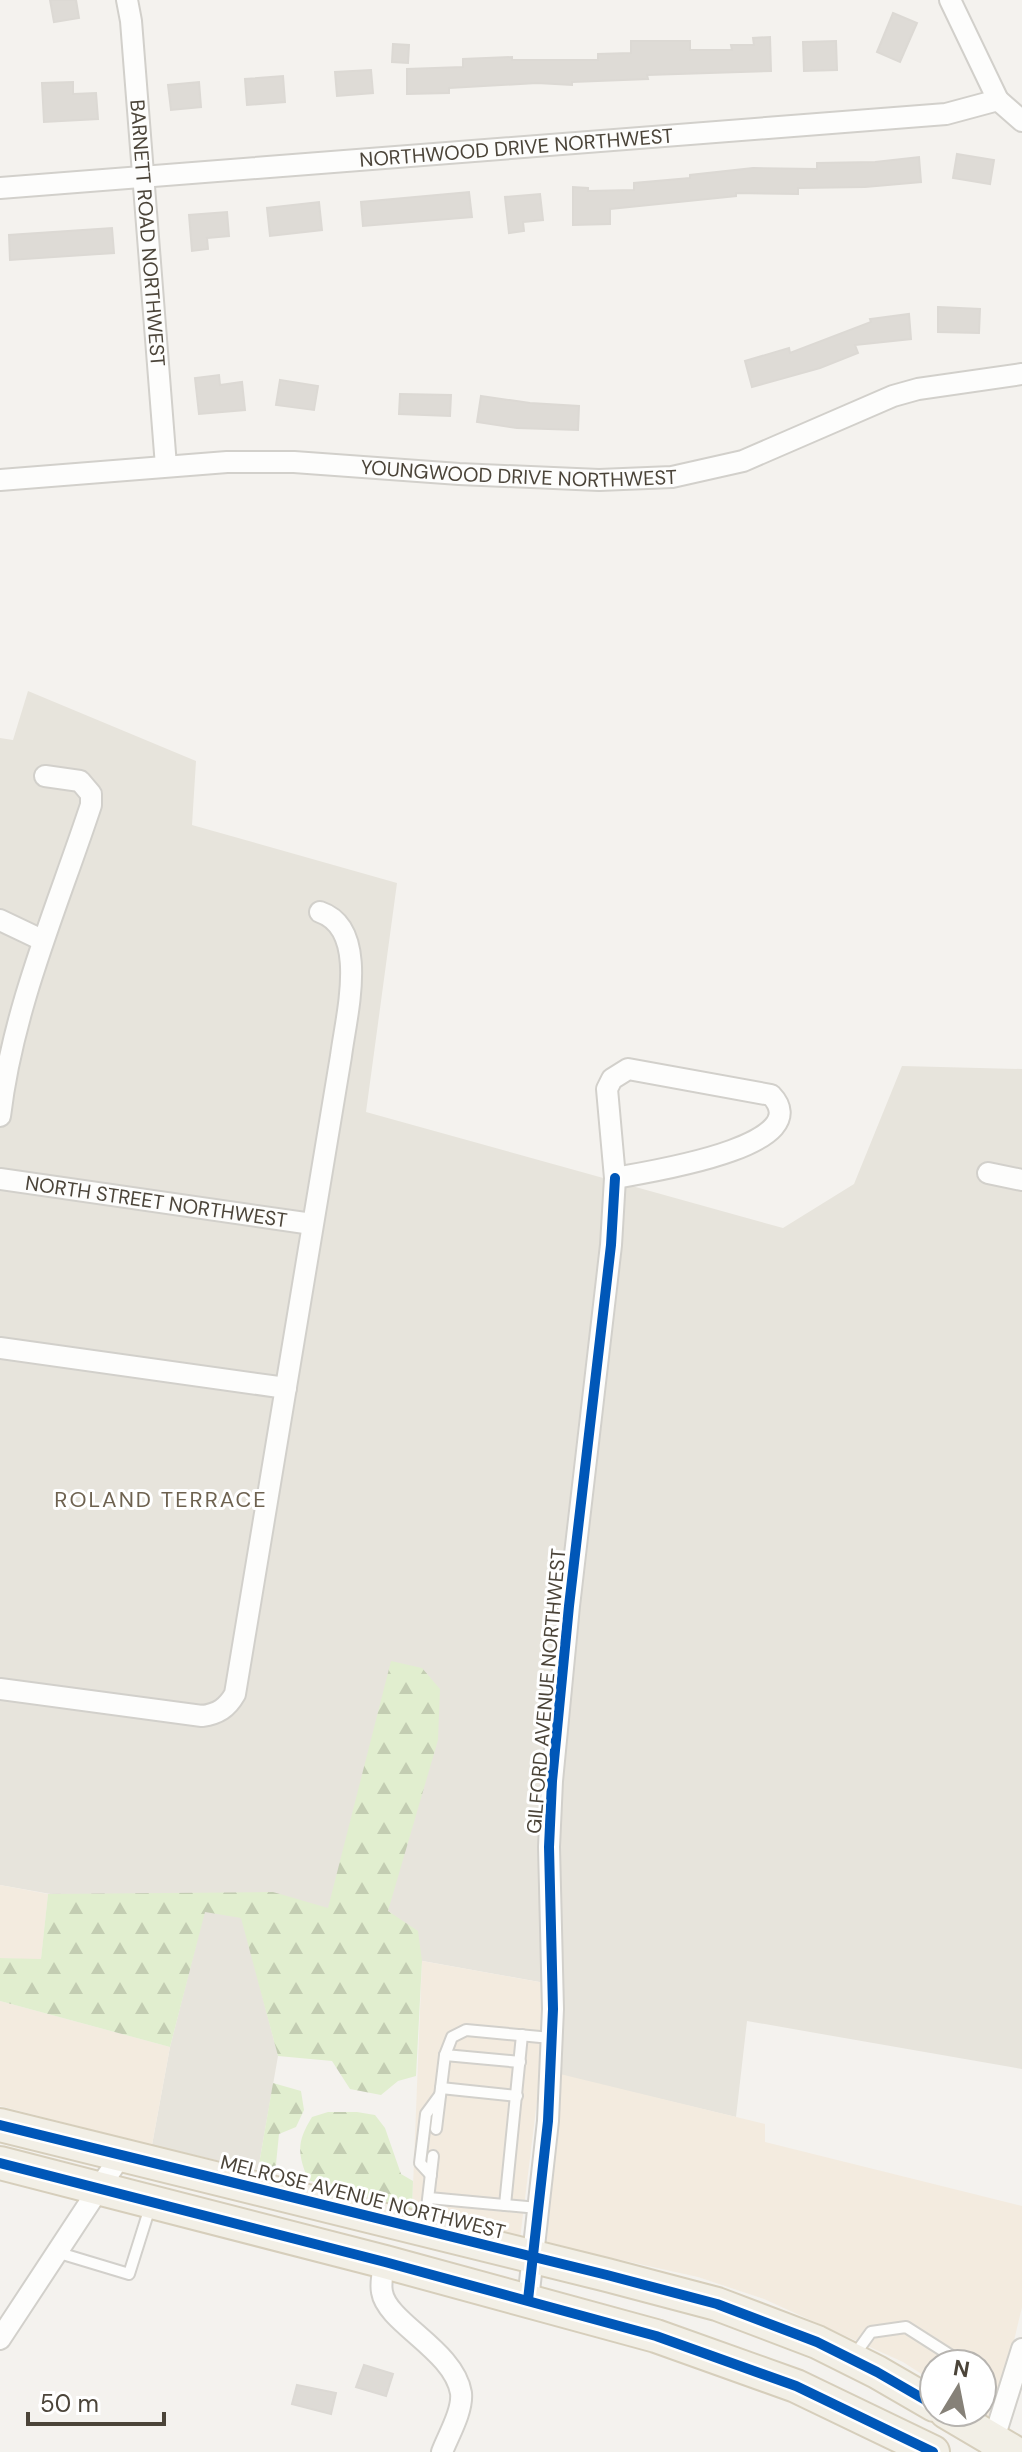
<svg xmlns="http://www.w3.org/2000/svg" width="1022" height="2452" viewBox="0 0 1022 2452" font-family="'DM Sans',sans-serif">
<defs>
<pattern id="forest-firs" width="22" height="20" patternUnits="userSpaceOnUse" patternTransform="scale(2)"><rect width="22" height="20" fill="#e1eecf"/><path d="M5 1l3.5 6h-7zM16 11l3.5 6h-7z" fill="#c3cdb2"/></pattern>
</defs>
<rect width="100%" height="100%" fill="#f4f2ee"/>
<polygon fill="#e7e4dc" points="28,691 196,761 192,825 397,883 366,1112 783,1228 854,1184 902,1066 1022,1069 1022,2069 747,2021 736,2117 539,2070 545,1983 245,1929 278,2056 258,2170 152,2145 170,2047 202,1921 0,1885 0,738 13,740"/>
<g fill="#f3ebdf">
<polygon points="0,1885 48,1894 41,1960 0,1958"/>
<polygon points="422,1961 545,1983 537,2101 520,2239 412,2211"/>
<polygon points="0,2001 170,2047 152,2145 0,2106"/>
<polygon points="560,2074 765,2124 765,2142 1022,2206 1022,2307 1000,2399 988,2417 981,2412 982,2364 934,2364 934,2382 903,2362 764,2299 698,2277 545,2243"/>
</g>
<g fill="url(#forest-firs)">
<polygon points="391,1661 422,1668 440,1689 438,1740 388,1911 418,1931 422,1961 416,2076 398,2081 381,2095 350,2089 332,2061 278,2056 241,1918 205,1912 170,2047 0,2001 0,1958 41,1959 48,1894 273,1892 328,1908"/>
<polygon points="273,2083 301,2091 304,2110 296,2127 279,2134 275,2174 258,2170"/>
<path d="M 328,2112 L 357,2112 L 375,2115 L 385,2128 L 401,2174 L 413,2181 L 412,2211 L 308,2180 C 298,2153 296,2143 312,2117 Z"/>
</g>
<g fill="#dedbd6" stroke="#dcd9d4" stroke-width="2">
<polygon points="50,0 76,0 79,18 54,22"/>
<polygon points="893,13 917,23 900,62 877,52"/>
<polygon points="770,37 771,71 647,75 648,79 572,82 572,85 537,83 449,88 449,93 407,94 407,69 463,67 463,59 512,57 512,60 598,60 598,54 631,53 631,41 690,41 690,50 732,50 731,45 754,45 753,38"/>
<polygon points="836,41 837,70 804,71 803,42"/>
<polygon points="393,44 409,45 408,63 392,62"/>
<polygon points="371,70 373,93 337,96 335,72"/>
<polygon points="283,76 285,102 247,105 245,79"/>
<polygon points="73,82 73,94 96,93 98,119 44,122 42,83"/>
<polygon points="199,82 201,107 171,110 168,85"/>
<polygon points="957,154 994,160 990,184 953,178"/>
<polygon points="919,157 921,182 865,187 798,188 798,194 736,193 736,196 610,209 610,224 573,225 573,187 588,188 588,191 634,190 634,183 690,178 690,175 753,168 817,169 817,163 875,162"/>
<polygon points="469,192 472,217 363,226 361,202"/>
<polygon points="540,194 543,220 523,222 524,231 509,233 505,197"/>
<polygon points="319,202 322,230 270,236 267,208"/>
<polygon points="227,212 229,236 207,238 208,249 192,251 189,215"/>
<polygon points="112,228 114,253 10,260 9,235"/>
<polygon points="938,307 980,309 979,333 938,332"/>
<polygon points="909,314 911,339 855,345 858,353 820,368 752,387 745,361 789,348 790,353 871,322 870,319"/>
<polygon points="219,375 220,385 242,382 245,410 199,414 195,378"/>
<polygon points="280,380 318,386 314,410 276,405"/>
<polygon points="400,394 451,395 450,416 399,414"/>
<polygon points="481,396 530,403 579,406 578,430 517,428 477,422"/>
<polygon points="364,2365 393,2374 386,2396 356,2387"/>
<polygon points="297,2385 336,2393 331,2414 292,2404"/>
</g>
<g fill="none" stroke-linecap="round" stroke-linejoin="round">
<g stroke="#d2d0cb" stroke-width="14">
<g id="lane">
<polyline points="445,2055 520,2062"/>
<polyline points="441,2088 517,2096"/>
<polyline points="436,2129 445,2055 452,2037 466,2030 551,2038"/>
<polyline points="431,2175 420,2163 426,2114 440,2095"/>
<polyline points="429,2198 538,2208"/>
<polyline points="505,2205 522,2035"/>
<polyline points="425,2225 433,2156"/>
<polyline points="56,2252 129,2274 151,2204"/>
<polyline points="853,2357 871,2332 906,2327 961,2362 960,2364"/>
</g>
</g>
<g stroke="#d2d0cb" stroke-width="24">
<g id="street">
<path id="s1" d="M 127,0 L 131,21 L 166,466"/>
<polyline points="950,0 998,100"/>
<path id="s2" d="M 0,188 L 946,114 L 998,100 L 1022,121"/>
<path id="s3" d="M 0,480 L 227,462 L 294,462 L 459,474 L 599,480 L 672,477 L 743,461 L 893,396 L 918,389 L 1022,374"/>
<polyline points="0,920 42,940"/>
<path d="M 628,1069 L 771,1095 C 821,1147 641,1173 615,1178 L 607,1089 L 612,1079 Z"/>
<path d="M 0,1116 C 13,1007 57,908 91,805 L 91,794 L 80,781 L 45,776"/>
<polyline points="988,1173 1022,1180"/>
<path id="s4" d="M 0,1179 L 312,1224"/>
<polyline points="0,1348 286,1388"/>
<path d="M 0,1689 L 202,1716 C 218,1714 227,1708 235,1694 L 341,1056 C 346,1016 370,929 320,912"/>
<path d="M 385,2262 C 383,2271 380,2282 382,2292 C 387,2323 454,2350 461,2393 C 463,2411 448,2436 442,2452"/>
<polyline points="528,2300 548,2121 553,2009 549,1847 552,1781 569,1606 611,1245 615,1178"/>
<polyline points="0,2339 121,2155"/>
<polyline points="991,2448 1022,2349"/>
</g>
</g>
<g stroke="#d6cebb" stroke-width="36">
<g id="primary">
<polyline points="0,2125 607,2275 717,2304 817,2342 877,2372 934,2405"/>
<polyline points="0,2163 385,2262 656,2336 796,2386 933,2452"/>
<polyline points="946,2412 1014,2452"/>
</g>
</g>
<use href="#lane" stroke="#fdfdfc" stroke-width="10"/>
<use href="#street" stroke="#fdfdfc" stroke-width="20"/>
<use href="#primary" stroke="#f2efe6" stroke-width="32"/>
<g stroke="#fff" stroke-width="15">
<g id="cycleway">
<polyline points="0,2125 607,2275 717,2304 817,2342 877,2372 934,2405"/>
<polyline points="0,2163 385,2262 656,2336 796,2386 933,2452"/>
<polyline points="528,2300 548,2121 553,2009 549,1847 552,1781 569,1606 611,1245 615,1178"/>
</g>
</g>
<use href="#cycleway" stroke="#0057b8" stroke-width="10"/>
</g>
<g text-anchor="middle" stroke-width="6" stroke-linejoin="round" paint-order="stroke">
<g font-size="20" fill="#4b4439" stroke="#fff">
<text dy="7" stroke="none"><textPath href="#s2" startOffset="518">NORTHWOOD DRIVE NORTHWEST</textPath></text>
<text dy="7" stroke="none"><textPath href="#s1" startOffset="234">BARNETT ROAD NORTHWEST</textPath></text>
<text dy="7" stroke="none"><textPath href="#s3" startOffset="520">YOUNGWOOD DRIVE NORTHWEST</textPath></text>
<text dy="7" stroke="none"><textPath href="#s4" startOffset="158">NORTH STREET NORTHWEST</textPath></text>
<text transform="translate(546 1691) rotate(-85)" y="7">GILFORD AVENUE NORTHWEST</text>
<text transform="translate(363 2197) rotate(14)" y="7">MELROSE AVENUE NORTHWEST</text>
</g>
<g font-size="22" letter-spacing="2" fill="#6e6250" stroke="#fff">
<text x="161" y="1507">ROLAND TERRACE</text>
</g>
</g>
<g transform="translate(958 2388) rotate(10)"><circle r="38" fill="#ffffff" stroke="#b7b4b0" stroke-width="2"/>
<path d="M0-6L14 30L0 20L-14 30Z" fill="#868178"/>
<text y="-12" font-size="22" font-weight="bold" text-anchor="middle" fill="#4b4439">N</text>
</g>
<path d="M28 2412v12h136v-12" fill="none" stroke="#4b4439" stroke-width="4"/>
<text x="40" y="2412" font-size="24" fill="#4b4439" stroke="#ffffff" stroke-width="6" paint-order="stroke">50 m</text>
</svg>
